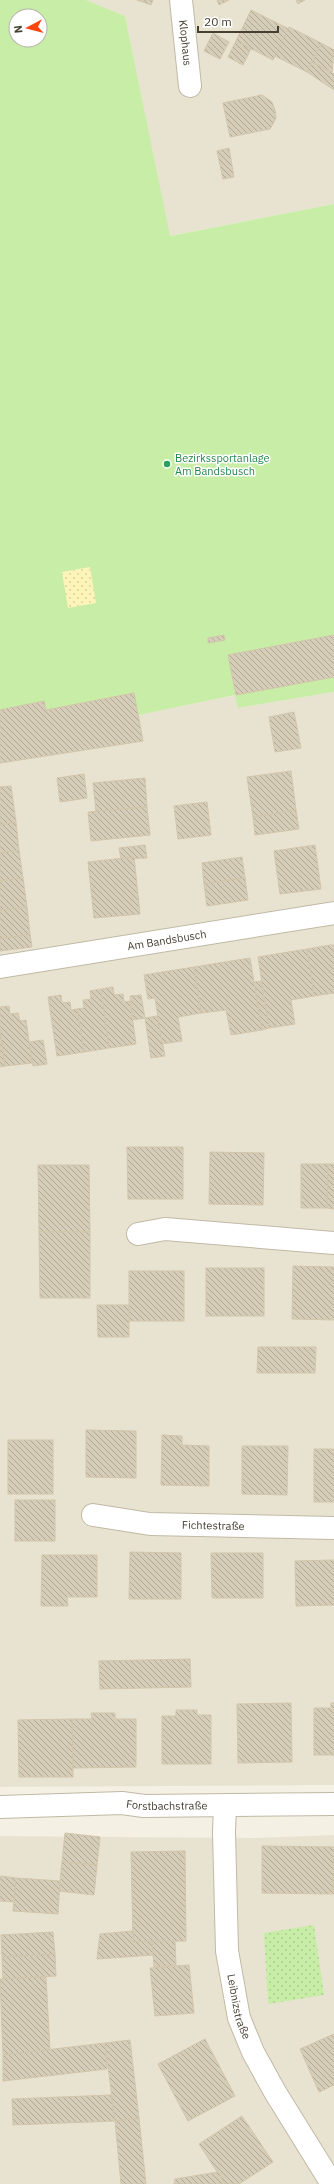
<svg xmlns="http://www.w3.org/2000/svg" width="334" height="2184" viewBox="0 0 334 2184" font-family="'IBM Plex Sans',sans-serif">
<defs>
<pattern id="sand-dots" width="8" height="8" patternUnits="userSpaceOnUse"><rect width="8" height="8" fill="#fdf4ba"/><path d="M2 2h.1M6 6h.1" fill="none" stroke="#dad2a0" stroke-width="1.8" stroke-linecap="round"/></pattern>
<pattern id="park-dots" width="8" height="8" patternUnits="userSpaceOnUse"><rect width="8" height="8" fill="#c8eda7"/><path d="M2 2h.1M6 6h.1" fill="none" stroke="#adcc90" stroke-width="1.8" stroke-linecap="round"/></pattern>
<pattern id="building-back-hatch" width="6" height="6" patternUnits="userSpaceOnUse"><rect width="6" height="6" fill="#d6cdb8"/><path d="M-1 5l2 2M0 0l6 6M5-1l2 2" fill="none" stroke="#afa896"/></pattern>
</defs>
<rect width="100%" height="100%" fill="#f4f0e3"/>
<g fill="#e8e3d1">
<polygon points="86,0 334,0 334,204 169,236 125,16"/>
<polygon points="334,692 334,1785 0,1787 0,763 143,741 138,715 236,695 238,708"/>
<polygon points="334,1835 334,2184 0,2184 0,1836 254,1838"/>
</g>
<path fill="#c8eda7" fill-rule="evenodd" d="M 0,0 L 86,0 L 125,16 L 170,236 L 334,204 L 334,692 L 238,708 L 235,695 L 139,715 L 143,741 L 0,763 ZM 16,16 L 40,16 L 40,40 L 16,40 Z"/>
<polygon fill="url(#sand-dots)" points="90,567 96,603 68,608 62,572"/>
<polygon fill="url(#park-dots)" points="314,1925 324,1995 268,2004 264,1933"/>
<g fill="url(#building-back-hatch)" stroke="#d2c5aa">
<polygon points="137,0 153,0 151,5"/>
<polygon points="217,0 229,0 219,5"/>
<polygon points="296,0 305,0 298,4"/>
<polygon points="251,10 289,29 273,60 236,41"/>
<polygon points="289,27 321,43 307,72 275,56"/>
<polygon points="213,33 229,42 220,59 204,51"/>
<polygon points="236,41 251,49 243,65 228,57"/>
<polygon points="321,43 334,50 332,72 312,62"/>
<polygon points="312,62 334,74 334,90 307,72"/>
<polygon points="262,95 272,102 275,110 276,118 273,124 270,129 230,137 223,103"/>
<polygon points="229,148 234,177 223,179 217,151"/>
<polygon points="224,635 225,640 208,643 208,638"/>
<polygon points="334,635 334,677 236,695 228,655"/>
<polygon points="134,693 143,741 0,763 0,710 44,701 46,710"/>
<polygon points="294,712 301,748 275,752 269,717"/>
<polygon points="291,771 296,810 253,817 247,777"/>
<polygon points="84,774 87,798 60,802 57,778"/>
<polygon points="145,778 147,807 96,812 93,783"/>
<polygon points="11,786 16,822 0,825 0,787"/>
<polygon points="207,802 211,835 178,839 174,806"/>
<polygon points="147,807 150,835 91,841 88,812"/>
<polygon points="296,810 299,829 255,835 253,817"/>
<polygon points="16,822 19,850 0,853 0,825"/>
<polygon points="145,845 147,858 121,859 119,848"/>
<polygon points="315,845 321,889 280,894 274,851"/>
<polygon points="19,850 23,878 0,881 0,853"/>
<polygon points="134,857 140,914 94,918 88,862"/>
<polygon points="242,857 245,878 204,884 202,863"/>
<polygon points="23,878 27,907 0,910 0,881"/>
<polygon points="245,878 248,900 207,906 204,884"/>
<polygon points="27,907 30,934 0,939 0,910"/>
<polygon points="30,934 32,947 0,951 0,939"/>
<polygon points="330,945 334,945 334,993 314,996 307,949"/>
<polygon points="307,949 314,996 291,1000 295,1024 269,1028 258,957"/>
<polygon points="250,958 262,1030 231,1035 226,1010 201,1013 194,967"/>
<polygon points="194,967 201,1013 178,1017 182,1041 162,1044 155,998 148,999 144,975"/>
<polygon points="261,981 269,1028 262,1030 254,982"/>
<polygon points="113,987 114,995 123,994 124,1002 130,1001 136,1044 109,1048 101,989"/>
<polygon points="101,989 109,1048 84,1052 77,1009 84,1008 83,1000 91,999 90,991"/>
<polygon points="61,995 62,1003 70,1002 71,1010 77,1009 84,1052 57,1056 48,997"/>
<polygon points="141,995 145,1018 133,1020 130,996"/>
<polygon points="9,1006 10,1014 18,1013 20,1021 26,1020 32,1063 5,1066 0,1030 0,1007"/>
<polygon points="157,1016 165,1056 151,1058 145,1018"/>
<polygon points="0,1030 5,1066 0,1067"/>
<polygon points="43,1040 47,1064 33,1066 29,1042"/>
<polygon points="127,1147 183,1147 183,1199 128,1199"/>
<polygon points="210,1152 264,1153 263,1205 209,1204"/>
<polygon points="301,1164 328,1164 327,1208 301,1208"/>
<polygon points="328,1164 334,1164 334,1209 327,1208"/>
<polygon points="38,1165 89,1165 90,1232 39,1232"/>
<polygon points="39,1232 90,1232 90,1298 40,1298"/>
<polygon points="293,1266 334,1267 334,1320 292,1319"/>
<rect x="206" y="1268" width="58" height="48"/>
<rect x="129" y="1271" width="55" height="50"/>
<polygon points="97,1305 129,1305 129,1337 98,1337"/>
<polygon points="258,1347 316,1347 315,1373 257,1373"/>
<polygon points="86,1430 136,1431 136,1478 86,1477"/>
<polygon points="162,1435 182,1436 182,1445 209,1446 209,1486 161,1485"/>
<rect x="8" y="1440" width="45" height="54"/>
<polygon points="242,1446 288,1446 287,1495 242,1494"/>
<rect x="314" y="1449" width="20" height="53"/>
<rect x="15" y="1500" width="40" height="41"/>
<polygon points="130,1552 181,1553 181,1599 129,1599"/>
<polygon points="211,1553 263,1553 263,1598 212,1598"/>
<polygon points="42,1555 97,1555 97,1597 67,1597 68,1606 41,1606"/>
<polygon points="334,1560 334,1605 296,1606 295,1561"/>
<polygon points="190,1659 191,1687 100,1689 99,1661"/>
<polygon points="291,1703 292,1762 238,1763 237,1704"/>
<polygon points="331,1703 334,1703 334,1755 314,1755 314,1708 331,1708"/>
<polygon points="176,1710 197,1710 197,1715 211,1715 211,1764 162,1764 162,1716 176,1716"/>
<polygon points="91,1713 115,1713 115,1719 136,1719 136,1767 73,1768 72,1719 92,1719"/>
<polygon points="72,1719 73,1777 19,1777 18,1720"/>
<polygon points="65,1833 100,1837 97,1865 62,1862"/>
<polygon points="262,1846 334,1847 333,1894 262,1893"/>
<polygon points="334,1847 334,1894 333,1894"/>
<polygon points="185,1851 186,1941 133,1942 131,1852"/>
<polygon points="62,1862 97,1865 94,1895 59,1891"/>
<polygon points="0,1876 16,1878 14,1902 0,1901"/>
<polygon points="16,1878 60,1881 58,1914 13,1911"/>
<polygon points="133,1931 133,1942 152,1941 153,1955 97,1959 100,1934"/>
<polygon points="53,1932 55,1954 2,1957 1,1935"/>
<polygon points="152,1941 175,1941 176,1965 154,1967"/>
<polygon points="55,1954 56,1976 3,1979 2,1957"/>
<polygon points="189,1965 194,2013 155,2016 150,1968"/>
<polygon points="46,1977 50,2050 3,2055 0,1979"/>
<polygon points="334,2034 334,2085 319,2092 300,2049"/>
<polygon points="205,2039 235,2096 188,2121 158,2064"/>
<polygon points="130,2040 139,2118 115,2121 105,2043"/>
<polygon points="105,2043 107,2069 3,2081 3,2055"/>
<polygon points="111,2095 115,2121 13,2125 12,2099"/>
<polygon points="242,2116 273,2162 239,2184 225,2184 199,2144"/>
<polygon points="139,2118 146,2184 121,2184 115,2121"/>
<polygon points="218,2172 225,2184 174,2184 175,2179"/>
</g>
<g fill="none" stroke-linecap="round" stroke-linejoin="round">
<g stroke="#c0b9a5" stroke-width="24">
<g id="street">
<path id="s1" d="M 181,0 L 190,86"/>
<path id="s2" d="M 0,967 L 334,913"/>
<polyline points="138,1234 165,1229 334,1243"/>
<path id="s3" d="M 93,1515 L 150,1524 L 334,1528"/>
<path id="s4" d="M 225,1806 L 224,1832 L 227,1951 L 239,2018 L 253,2052 L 275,2092 L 332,2184"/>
<path id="s5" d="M 0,1807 L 122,1803 L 144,1806 L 334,1804"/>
</g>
</g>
<use href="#street" stroke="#fff" stroke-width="22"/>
</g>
<circle fill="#2e9e5b" stroke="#fff" stroke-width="1.5" cx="167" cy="464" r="4"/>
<g text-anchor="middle" stroke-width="3" stroke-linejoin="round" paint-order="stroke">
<g font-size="11" fill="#464033" stroke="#fff">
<text dy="4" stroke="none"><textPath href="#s1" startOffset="43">Klophaus</textPath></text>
<text dy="4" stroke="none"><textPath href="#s2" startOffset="169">Am Bandsbusch</textPath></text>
<text dy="4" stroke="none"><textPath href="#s3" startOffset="121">Fichtestraße</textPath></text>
<text dy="4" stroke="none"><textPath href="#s5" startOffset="167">Forstbachstraße</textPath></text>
<text dy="4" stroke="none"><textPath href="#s4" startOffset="202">Leibnizstraße</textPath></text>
</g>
<g font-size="11" fill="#27864d" stroke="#fff" text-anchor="start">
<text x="175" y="462">Bezirkssportanlage<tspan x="175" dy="13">Am Bandsbusch</tspan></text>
</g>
</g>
<g transform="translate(28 28) rotate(263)"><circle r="19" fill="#ffffff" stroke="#b5b3ad"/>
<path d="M0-3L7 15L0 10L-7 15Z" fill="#ff450f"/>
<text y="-6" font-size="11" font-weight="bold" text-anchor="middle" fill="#464033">N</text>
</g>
<path d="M198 26v6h80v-6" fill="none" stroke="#464033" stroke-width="2"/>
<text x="204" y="26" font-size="12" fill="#464033" stroke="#ffffff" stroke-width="3" paint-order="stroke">20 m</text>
</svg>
